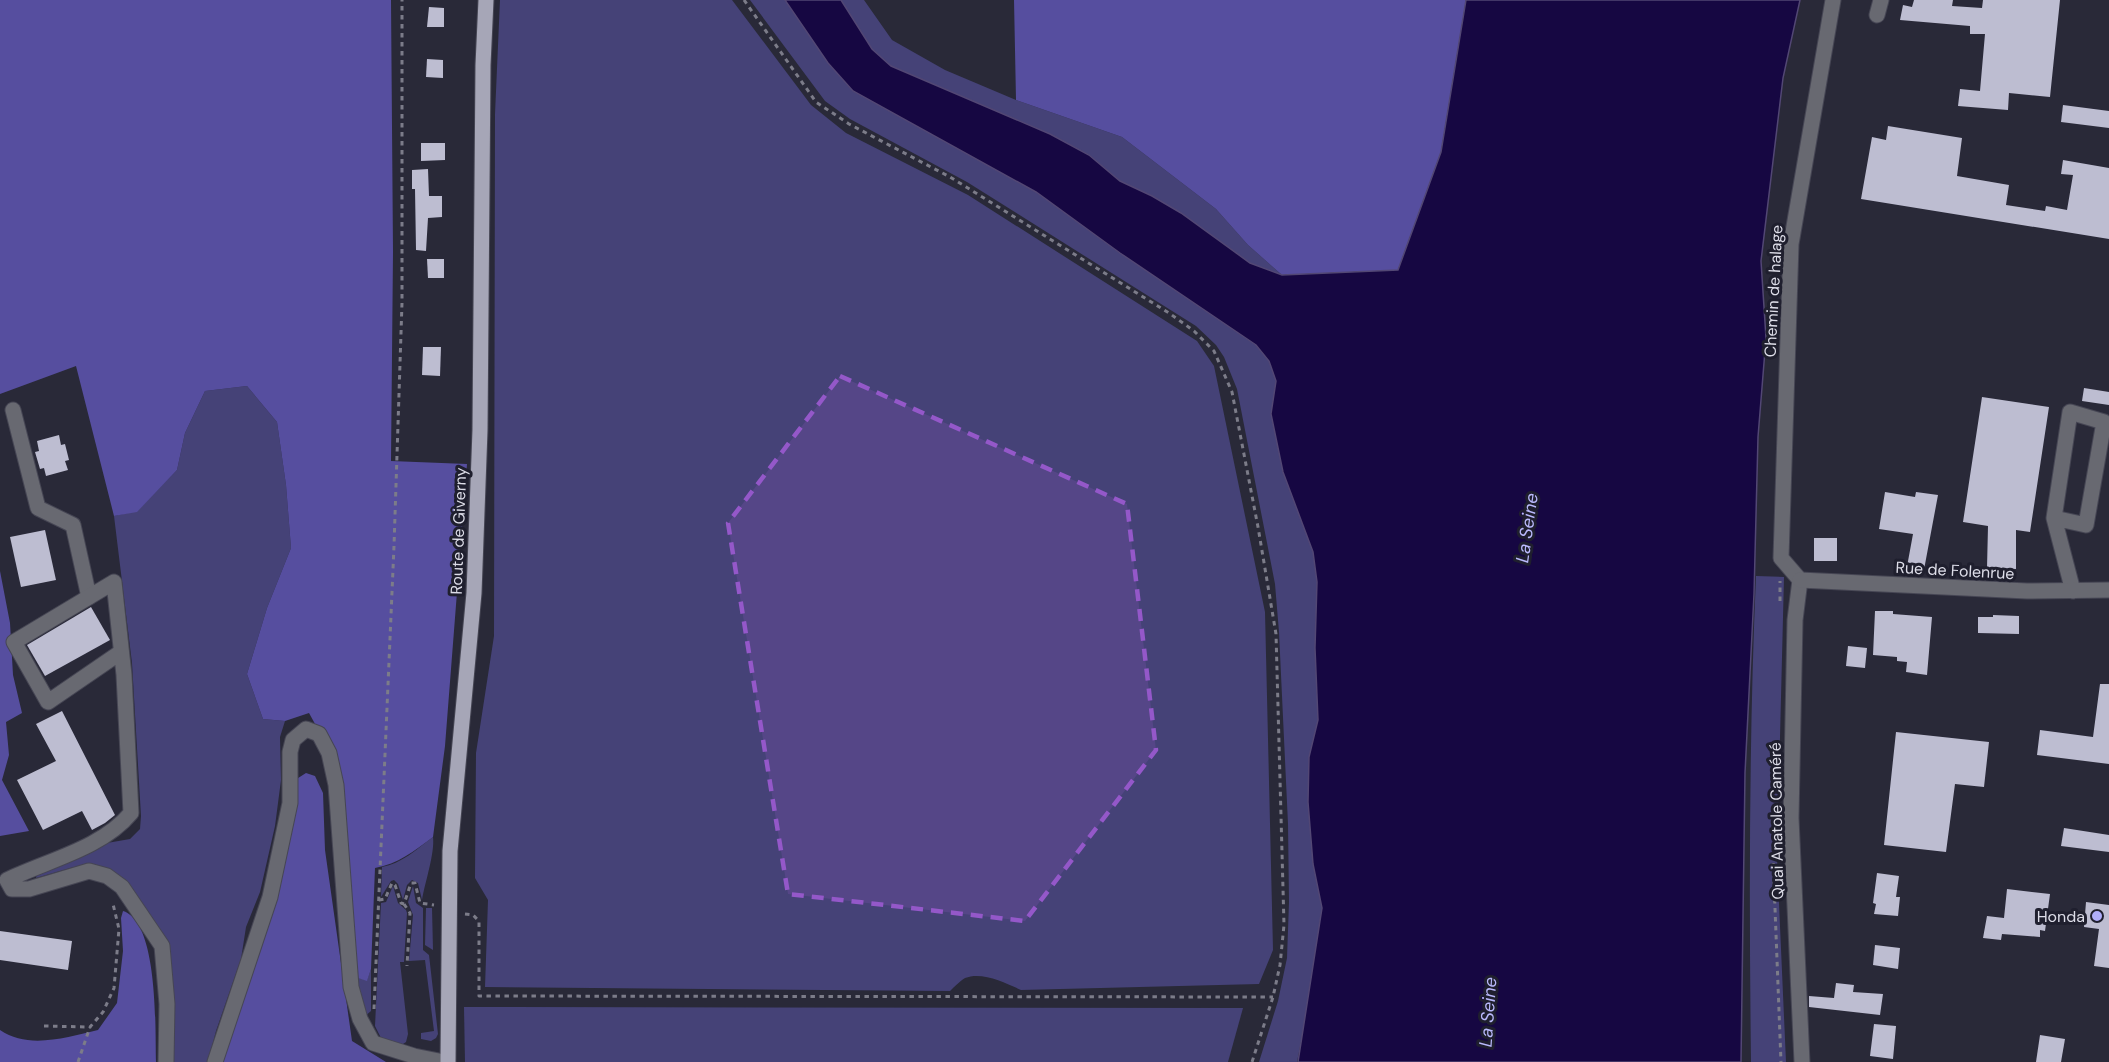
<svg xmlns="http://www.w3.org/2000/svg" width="2109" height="1062" viewBox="0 0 2109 1062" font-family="'DM Sans',sans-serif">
<rect width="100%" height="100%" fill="#292938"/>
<g fill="#454277">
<path d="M 500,0 L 732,0 L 811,105 L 846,133 L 968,195 L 1197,341 L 1214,366 L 1265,612 L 1273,950 L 1259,984 L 1021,990 C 1006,983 982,971 965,978 C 960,981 954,987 950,991 L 485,987 L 488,900 L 475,878 L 476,753 L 494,636 L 495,114 Z"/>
<polygon points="750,0 785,0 828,63 853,91 1036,192 1120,253 1256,345 1269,361 1276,381 1271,414 1283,472 1313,552 1317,582 1315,648 1318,720 1309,757 1313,864 1322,908 1306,1016 1297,1062 1259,1062 1278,1001 1287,958 1289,902 1288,824 1279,632 1275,584 1237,389 1224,357 1216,345 1196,326 967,182 850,119 825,101"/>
<polygon points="841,0 864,0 892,40 945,70 1016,100 1122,137 1216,209 1248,245 1282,275 1249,263 1181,213 1152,196 1120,181 1089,155 1050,134 891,66 872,49"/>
<polygon points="247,386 277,422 286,485 291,548 267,608 247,674 263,719 285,721 280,737 281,780 275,826 260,892 246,927 241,959 216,1031 208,1062 170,1062 153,925 136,894 114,876 99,867 74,867 36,878 37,874 107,843 130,839 140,829 141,816 132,663 114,516 137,511 177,470 185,433 205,391"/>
<path d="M 1756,576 L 1784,577 L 1777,858 L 1786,1062 L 1751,1062 C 1749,900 1749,738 1756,576 Z"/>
<path d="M 433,837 C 435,853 425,882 422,900 L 418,883 L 412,880 L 407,885 L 403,900 L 398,884 L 394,880 L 391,881 L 381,897 L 382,867 C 401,864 417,849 433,837 Z"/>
<polygon points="393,886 398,903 406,910 407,913 404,962 400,962 408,1034 406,1042 400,1046 382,1040 375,1026 381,903 386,902"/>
<polygon points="413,886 416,903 423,908 423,950 429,955 438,1034 436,1038 431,1041 421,1039 421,1033 434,1031 425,960 409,961 413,915 408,902"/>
<polygon points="426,908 432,908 433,950 425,945"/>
<polygon points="371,969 371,1011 364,1017 355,977 367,980"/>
<polygon points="464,1007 1243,1008 1228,1062 465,1062"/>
</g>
<g fill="#564e9f">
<path d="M 0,0 L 391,0 L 393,252 L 391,461 L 467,464 L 445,746 L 433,837 C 414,851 398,864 375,868 L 371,969 L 367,981 L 355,977 L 336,762 L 309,713 L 285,721 L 263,719 L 247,674 L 267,608 L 291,548 L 286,485 L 277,422 L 247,386 L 205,391 L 185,433 L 177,470 L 137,512 L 114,516 L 76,366 L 0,394 Z"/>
<polygon points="1014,0 1466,0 1441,152 1398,270 1282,275 1248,245 1216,209 1122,137 1016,100"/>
<polygon points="0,571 10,623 13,675 22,713 6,722 9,755 2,780 29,831 0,836"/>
<polygon points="306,773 315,776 323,793 325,850 352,1041 386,1062 219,1062 295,780"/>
<path d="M 123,911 C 159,922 155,1031 156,1062 L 0,1062 L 0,1030 C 29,1050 67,1037 98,1030 L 117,1003 L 123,951 L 121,918 Z"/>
</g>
<polygon fill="#160742" stroke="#524774" stroke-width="1.5" points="785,0 841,0 872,49 891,66 1050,134 1089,155 1120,181 1152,196 1181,213 1250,263 1282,275 1398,270 1441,152 1466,0 1800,0 1783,78 1761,261 1766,338 1758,437 1754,594 1745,773 1741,1062 1298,1062 1322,908 1313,864 1308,802 1309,757 1318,720 1315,648 1317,582 1313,552 1283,472 1271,414 1276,381 1269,361 1256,345 1120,253 1036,192 853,91 828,63"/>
<g fill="#bdbdd1">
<polygon points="1914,0 1953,0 1952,6 1982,8 1983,0 2060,0 2050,97 2009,93 2008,110 1958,106 1960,89 1980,91 1985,34 1970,34 1970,26 1900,20 1903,5 1912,7"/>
<polygon points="429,7 444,8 444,27 427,27"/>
<polygon points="427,59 443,60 443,78 426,77"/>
<polygon points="2063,105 2109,111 2109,128 2061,122"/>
<polygon points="1888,126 1962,138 1957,176 2009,185 2006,205 2045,211 2046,206 2067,210 2073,175 2061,174 2063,160 2109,168 2109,239 1861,199 1872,137 1886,140"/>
<polygon points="421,143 445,143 445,160 421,161"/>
<polygon points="428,169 429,196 442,196 442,217 428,218 426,251 416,250 415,189 412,189 412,170"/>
<polygon points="427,259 444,259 444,278 428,278"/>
<polygon points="423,347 441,347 440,376 422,375"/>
<polygon points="2084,388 2109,392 2109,405 2082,401"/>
<polygon points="1982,397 2049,407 2030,532 2016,530 2016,569 1987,568 1988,526 1963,522"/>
<polygon points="59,435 61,445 65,444 69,460 65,461 68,470 46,476 44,468 40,469 35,452 39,451 37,441"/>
<polygon points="1885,492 1915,497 1916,492 1938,495 1923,575 1906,572 1913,534 1879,529"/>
<polygon points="45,530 56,580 21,587 10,537"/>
<rect x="1814" y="538" width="23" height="23"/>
<polygon points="91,607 110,640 45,676 27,645"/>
<polygon points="1875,611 1893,611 1893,614 1932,617 1927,675 1906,672 1907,662 1897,661 1897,657 1873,655"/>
<polygon points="1993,615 2019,616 2019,634 1978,633 1978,617 1993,617"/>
<polygon points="1848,646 1867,648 1865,668 1846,666"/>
<polygon points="2100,684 2109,684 2109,764 2037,755 2040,730 2093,737"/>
<polygon points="62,711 115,815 105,823 92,830 82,811 43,830 17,780 56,761 36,724"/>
<polygon points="1896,732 1989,742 1984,787 1955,784 1946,852 1884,845"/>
<polygon points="2064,828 2109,835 2109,852 2061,846"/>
<polygon points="1877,873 1899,876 1896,897 1900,897 1898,916 1874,914 1876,904 1873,903"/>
<polygon points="2007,889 2050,894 2045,931 2040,930 2040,937 2002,934 2001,940 1983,938 1987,916 2004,918"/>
<polygon points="2086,902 2109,905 2109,968 2094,966 2099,929 2084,927"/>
<polygon points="0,931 72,941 68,970 0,960"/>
<polygon points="1875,945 1900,948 1898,969 1873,965"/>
<polygon points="1836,983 1854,985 1853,992 1883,994 1880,1015 1809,1007 1809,996 1834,998"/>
<polygon points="1874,1024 1896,1026 1893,1059 1870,1056"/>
<polygon points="2040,1035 2065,1039 2061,1062 2036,1062"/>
</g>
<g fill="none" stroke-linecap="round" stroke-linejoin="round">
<g stroke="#464654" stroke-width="17">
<g id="minor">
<polyline points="1877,15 1881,0"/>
<polyline points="13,410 38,508 73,525 89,597"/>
<polyline points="2054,518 2086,525 2104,422 2070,412 2054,518 2073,591"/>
<polyline points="1800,580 1781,558 1791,244 1833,0"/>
<polyline points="1800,580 1795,620 1791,818 1802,1062"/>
<polyline points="1800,580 2027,591 2109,590"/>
<path d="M 121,652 L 48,702 L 14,642 L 114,582 L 124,675 L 131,813 C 101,849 48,860 7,880 L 12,889 L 29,889 L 89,871 L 107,876 L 122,887 L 162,946 L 167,1004 L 166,1062"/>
<polyline points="215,1062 270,897 290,803 290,752 293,740 306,729 319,734 329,753 336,785 351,987 360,1019 373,1043 414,1056 444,1062"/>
</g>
</g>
<g stroke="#464654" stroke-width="17">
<polyline id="major" points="448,1062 450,851 474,593 480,430 483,65 486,0"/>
</g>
<g stroke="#7c7c89" stroke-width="3" stroke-dasharray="4.5 4.5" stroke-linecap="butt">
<polyline points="744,0 816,102 849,124 950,177 1169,313 1194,331 1214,351 1232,392 1258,527 1276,634 1284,925 1280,965 1273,997 1252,1062"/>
<polyline points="1780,601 1780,581"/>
<polyline points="1774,827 1773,857 1781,1062"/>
<polyline points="379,900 385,899 392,883 395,885 401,903 404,904 411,883 415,883 420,903 434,905"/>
<polyline points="404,904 410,913 407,966"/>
<polyline points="465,914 473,915 479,921 479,996 1273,997"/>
<polyline points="374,1009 394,546 402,303 402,0"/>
<polyline points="44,1026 90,1027 103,1012 114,988 119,929 113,904"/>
<polyline points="78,1062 90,1027"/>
</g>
<use href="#minor" stroke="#686971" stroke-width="15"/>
<use href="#major" stroke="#a6a6b7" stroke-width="15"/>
</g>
<path fill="#9458c9" fill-opacity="0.2" stroke="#9458c9" stroke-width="4.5" stroke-dasharray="12 8" stroke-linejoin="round" d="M 840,376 L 1127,504 L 1156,750 L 1025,921 L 788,894 L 728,523 Z"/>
<circle fill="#b0aefa" stroke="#1f1f2e" stroke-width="2" cx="2097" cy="916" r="6"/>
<g text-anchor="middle" stroke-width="6" stroke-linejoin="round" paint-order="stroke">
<g font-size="16" fill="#dddde8" stroke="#1f1f2e">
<text transform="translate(1773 291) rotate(-87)" y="6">Chemin de halage</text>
<text transform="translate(458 531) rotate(-88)" y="6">Route de Giverny</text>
<text transform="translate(1955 570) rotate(3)" y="6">Rue de Folenrue</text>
<text transform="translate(1776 821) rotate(-91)" y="6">Quai Anatole Caméré</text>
</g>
<g font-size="16" fill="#dddde8" stroke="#1f1f2e" text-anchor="end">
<text x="2085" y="922">Honda</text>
</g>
<g font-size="18" font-style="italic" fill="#b9b8fb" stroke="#1f1f2e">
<text transform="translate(1527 528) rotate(-82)" y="6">La Seine</text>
<text transform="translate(1488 1012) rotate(-86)" y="6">La Seine</text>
</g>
</g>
</svg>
